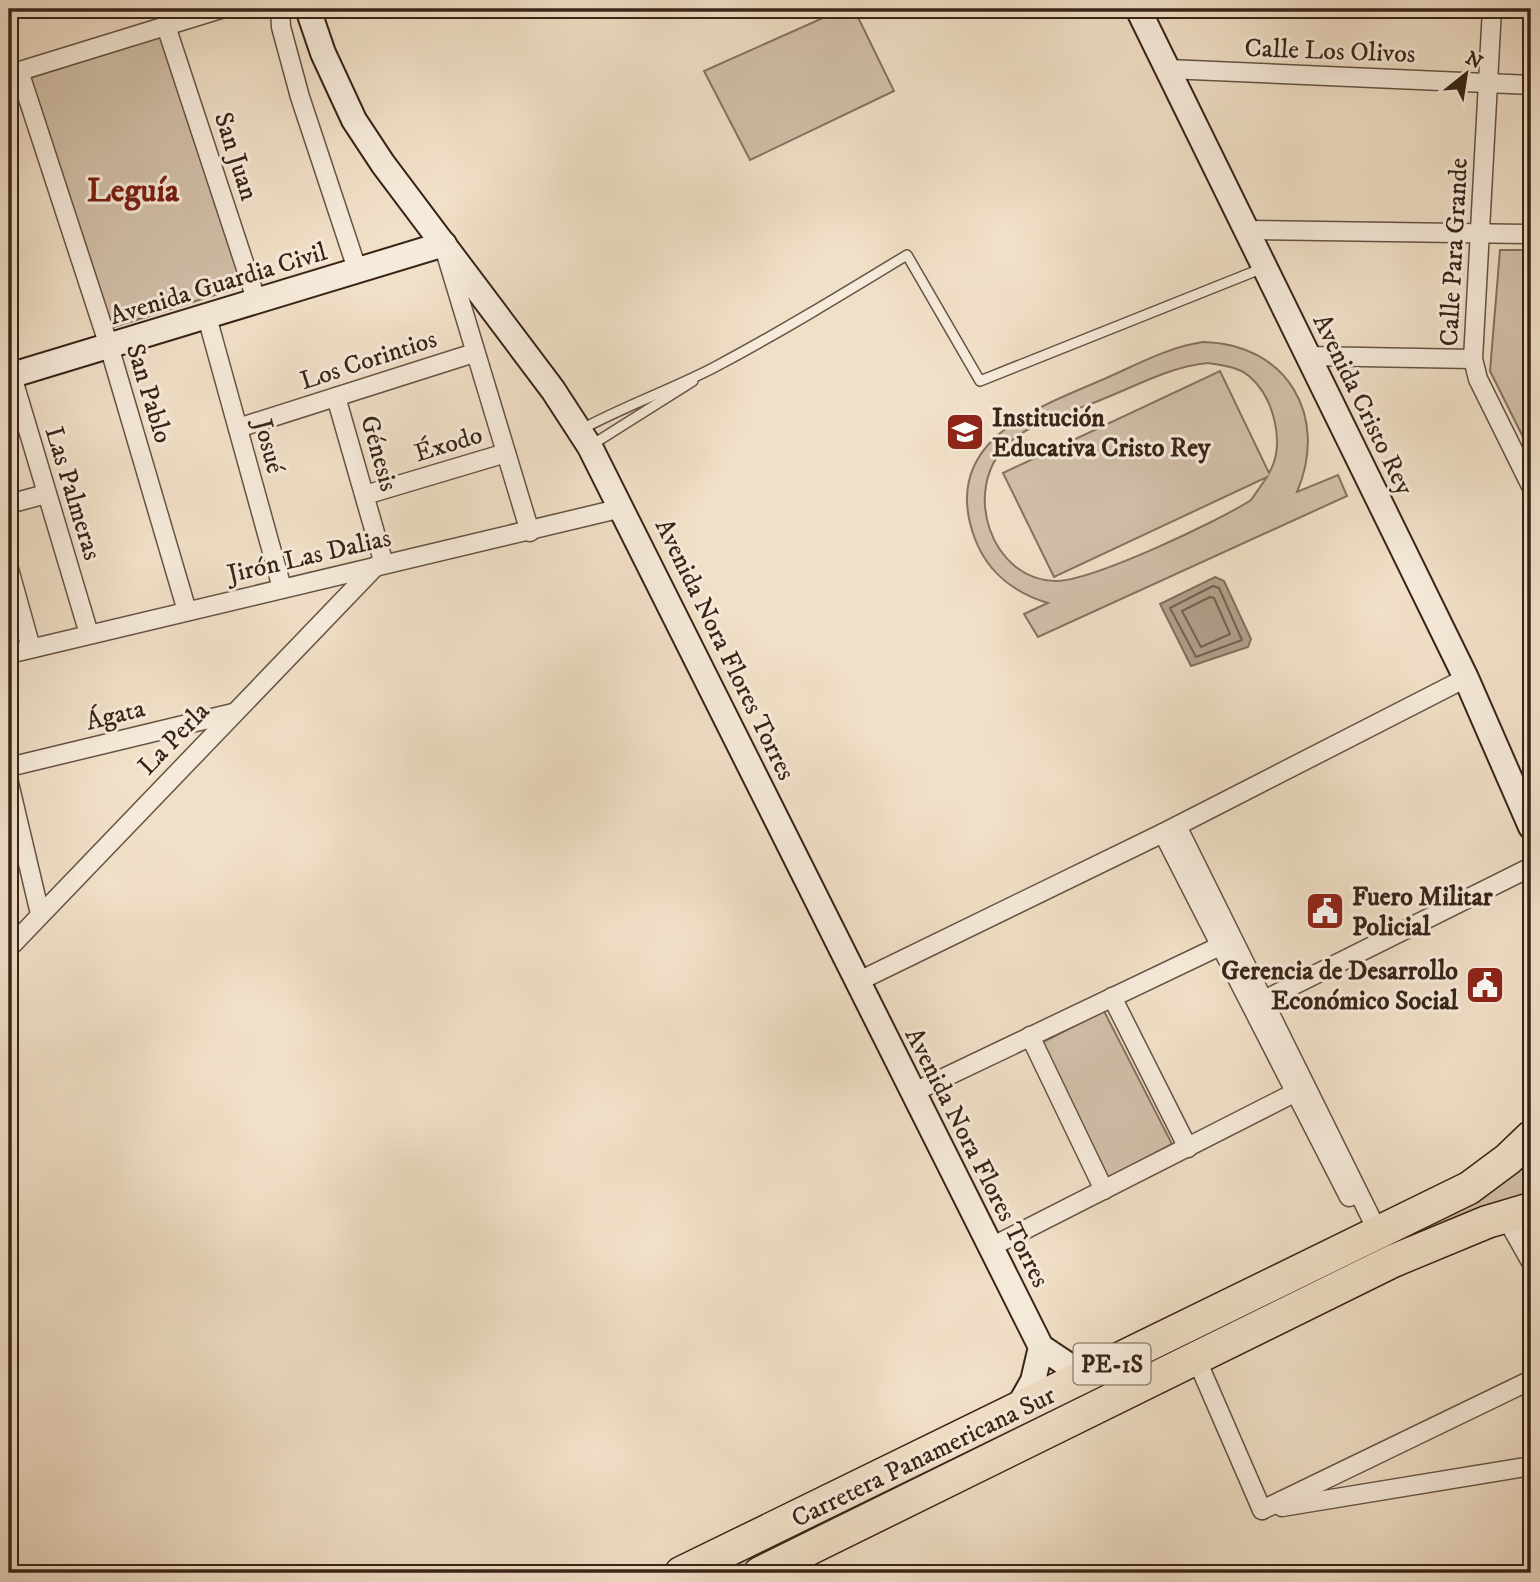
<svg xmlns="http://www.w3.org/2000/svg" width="1540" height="1582" viewBox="0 0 1540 1582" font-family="'IM FELL DW Pica',serif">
<rect width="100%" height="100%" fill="#f1e0c8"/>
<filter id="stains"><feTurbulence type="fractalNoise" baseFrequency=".00286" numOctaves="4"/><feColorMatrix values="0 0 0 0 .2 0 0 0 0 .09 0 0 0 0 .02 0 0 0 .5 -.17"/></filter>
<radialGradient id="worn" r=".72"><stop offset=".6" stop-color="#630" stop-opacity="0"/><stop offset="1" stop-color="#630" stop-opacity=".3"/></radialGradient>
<g fill="#d2c0aa" stroke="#857261" stroke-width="2" fill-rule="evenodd">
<polygon points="843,9 854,9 894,91 750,160 704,71"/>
<polygon points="162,36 243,286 111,328 30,78"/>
<polygon points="1500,250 1531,250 1531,453 1490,371"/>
<path d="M 1203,342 C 1288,344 1329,417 1297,492 L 1338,475 L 1347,496 L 1038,637 L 1024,614 L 1048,603 C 1015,593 988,573 975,539 C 938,441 1035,409 1104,379 C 1136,365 1168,347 1203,342 ZM 1208,363 C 1222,365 1238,367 1249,376 C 1274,397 1286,445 1269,473 L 1220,371 L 1003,473 L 1054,577 L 1267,477 L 1251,500 C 1219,521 1092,581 1056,581 C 991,580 961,490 1007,445 C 1031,421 1073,412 1103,399 C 1136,386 1172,366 1208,363 Z"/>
<polygon points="1104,1011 1172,1144 1108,1178 1041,1043"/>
<polygon points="1531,1153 1531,1200 974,1451 978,1446 1458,1209"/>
<polygon points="947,1457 952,1461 745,1573 707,1573"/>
</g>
<polygon fill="#b2a08c" stroke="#816e5e" stroke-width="2" points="1215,577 1224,581 1251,639 1248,647 1191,666 1160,604"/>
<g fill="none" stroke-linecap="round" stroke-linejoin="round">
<g stroke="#756252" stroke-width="2">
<polygon points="1213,586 1219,588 1242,640 1196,657 1170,608"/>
<polygon points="1210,597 1214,598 1230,634 1201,647 1182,611"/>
</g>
<g stroke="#665344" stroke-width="12">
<g id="lane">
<path d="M 582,429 C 625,406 670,390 713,368 C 779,333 843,294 907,255 L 980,381 L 1263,268"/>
<polyline points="590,446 693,381"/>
</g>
</g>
<g stroke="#665344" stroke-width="21">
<g id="street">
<polyline points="280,9 281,27 300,97 358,272"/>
<polyline points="1492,9 1473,359 1478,379 1531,486"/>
<polyline points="166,26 257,302"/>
<polyline points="1168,69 1531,85"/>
<polyline points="19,71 109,346 187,611"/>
<polyline points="10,74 221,9"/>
<polyline points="1246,230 1531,234"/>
<polyline points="446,254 530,532"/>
<polyline points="207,317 282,588"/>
<polyline points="1308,356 1473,359"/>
<polyline points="9,366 89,634"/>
<polyline points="336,397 384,564"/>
<polyline points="238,428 474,353"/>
<polyline points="365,495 506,453"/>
<polyline points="9,504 46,494"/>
<polyline points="9,569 31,648"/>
<polyline points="9,654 622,508"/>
<polyline points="9,767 233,713"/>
<polyline points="9,783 40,914"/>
<polyline points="1177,826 1378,1232"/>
<polyline points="1163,833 1349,1197"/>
<polyline points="9,948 376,566"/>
<polyline points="857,982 1163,833 1466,678"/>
<polyline points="1112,997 1188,1148"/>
<polyline points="1264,1000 1531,867"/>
<polyline points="1030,1036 1104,1190"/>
<polyline points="912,1093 1220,946"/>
<polyline points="1505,1216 1531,1262"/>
<polyline points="989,1248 1294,1093"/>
<polyline points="1196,1358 1262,1510"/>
<polyline points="1282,1507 1531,1466"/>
<polyline points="1262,1510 1531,1380"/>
</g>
</g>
<g stroke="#382418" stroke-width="28">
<g id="secondary">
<polyline points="308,9 323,53 354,120 383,164 553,390 590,447 1041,1347 1086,1377"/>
<polyline points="1138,9 1466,678 1531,827"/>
<polyline points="9,376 444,244"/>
<polyline points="1016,1411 1033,1381 1041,1347"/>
</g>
</g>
<g stroke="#382418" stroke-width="35">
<g id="highway">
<polyline points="681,1573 1469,1188 1508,1159 1531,1137"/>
<polyline points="760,1573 1393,1261 1487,1222 1531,1209"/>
</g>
</g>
<use href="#lane" stroke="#f6ebdb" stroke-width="9"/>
<use href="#street" stroke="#f6ebdb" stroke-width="18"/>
<use href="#secondary" stroke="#f6ebdb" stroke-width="24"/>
<use href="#highway" stroke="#f1e0c8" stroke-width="32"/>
</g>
<defs>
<g id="school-square" transform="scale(2.0125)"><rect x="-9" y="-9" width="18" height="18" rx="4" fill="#8f2418" stroke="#f6ebdb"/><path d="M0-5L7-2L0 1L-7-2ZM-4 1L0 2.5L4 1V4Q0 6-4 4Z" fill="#fff"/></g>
<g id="civic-square" transform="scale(2.0125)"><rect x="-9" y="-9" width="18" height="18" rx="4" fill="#8f2418" stroke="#f6ebdb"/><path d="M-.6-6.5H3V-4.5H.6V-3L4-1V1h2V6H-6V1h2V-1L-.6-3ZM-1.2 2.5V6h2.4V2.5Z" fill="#fff"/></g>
</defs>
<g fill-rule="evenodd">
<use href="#school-square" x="965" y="432"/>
<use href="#civic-square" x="1325" y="911"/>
<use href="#civic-square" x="1485" y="985"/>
</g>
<g text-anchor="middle" stroke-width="6" stroke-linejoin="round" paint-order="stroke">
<rect fill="#f6ebdb" stroke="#716052" stroke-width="2" x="1073.5" y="1343.5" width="77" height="41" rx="5"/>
<g font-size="24" font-weight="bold" fill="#382418">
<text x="1112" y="1372">PE-1S</text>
</g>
<g font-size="26" fill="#382418" stroke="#f6ebdb">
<text transform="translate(1330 50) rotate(2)" y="9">Calle Los Olivos</text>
<text transform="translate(237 156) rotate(72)" y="9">San Juan</text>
<text transform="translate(1453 252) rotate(-87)" y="9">Calle Para Grande</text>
<text transform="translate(218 283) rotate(-17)" y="9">Avenida Guardia Civil</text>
<text transform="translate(368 359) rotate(-18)" y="9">Los Corintios</text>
<text transform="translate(150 393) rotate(73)" y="9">San Pablo</text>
<text transform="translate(1364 404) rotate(64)" y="9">Avenida Cristo Rey</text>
<text transform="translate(448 443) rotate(-17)" y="9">Éxodo</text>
<text transform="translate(270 446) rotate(75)" y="9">Josué</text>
<text transform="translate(380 453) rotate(74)" y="9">Génesis</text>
<text transform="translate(74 493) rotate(73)" y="9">Las Palmeras</text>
<text transform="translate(309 555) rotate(-13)" y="9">Jirón Las Dalias</text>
<text transform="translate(726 649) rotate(64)" y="9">Avenida Nora Flores Torres</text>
<text transform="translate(115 714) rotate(-14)" y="9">Ágata</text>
<text transform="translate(173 738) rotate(-46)" y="9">La Perla</text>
<text transform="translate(978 1157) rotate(63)" y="9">Avenida Nora Flores Torres</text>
<text transform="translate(923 1456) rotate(-26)" y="9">Carretera Panamericana Sur</text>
</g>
<g font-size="26" font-weight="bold" fill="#382418" stroke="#f6ebdb" text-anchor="start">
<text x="992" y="426">Institución<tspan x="992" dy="30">Educativa Cristo Rey</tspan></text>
<text x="1352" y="905">Fuero Militar<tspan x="1352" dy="30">Policial</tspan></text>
<text x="1458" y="979" text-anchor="end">Gerencia de Desarrollo<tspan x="1458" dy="30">Económico Social</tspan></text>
</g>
<g font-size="33" font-weight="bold" fill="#7a1f14" stroke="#f6ebdb">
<text x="133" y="201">Leguía</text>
</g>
</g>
<rect width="1540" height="1582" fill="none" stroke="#f1e0c8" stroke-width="35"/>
<rect x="10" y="10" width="1519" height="1561" fill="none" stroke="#382418" stroke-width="3.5"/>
<rect x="18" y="18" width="1505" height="1547" fill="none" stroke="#382418" stroke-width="2"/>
<g transform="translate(1466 74) rotate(30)" stroke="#f6ebdb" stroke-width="5" paint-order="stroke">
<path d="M0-5L12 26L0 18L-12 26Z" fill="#382418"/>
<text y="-10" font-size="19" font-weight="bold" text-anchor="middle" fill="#382418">N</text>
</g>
<rect width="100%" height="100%" filter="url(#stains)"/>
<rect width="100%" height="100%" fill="url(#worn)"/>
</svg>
